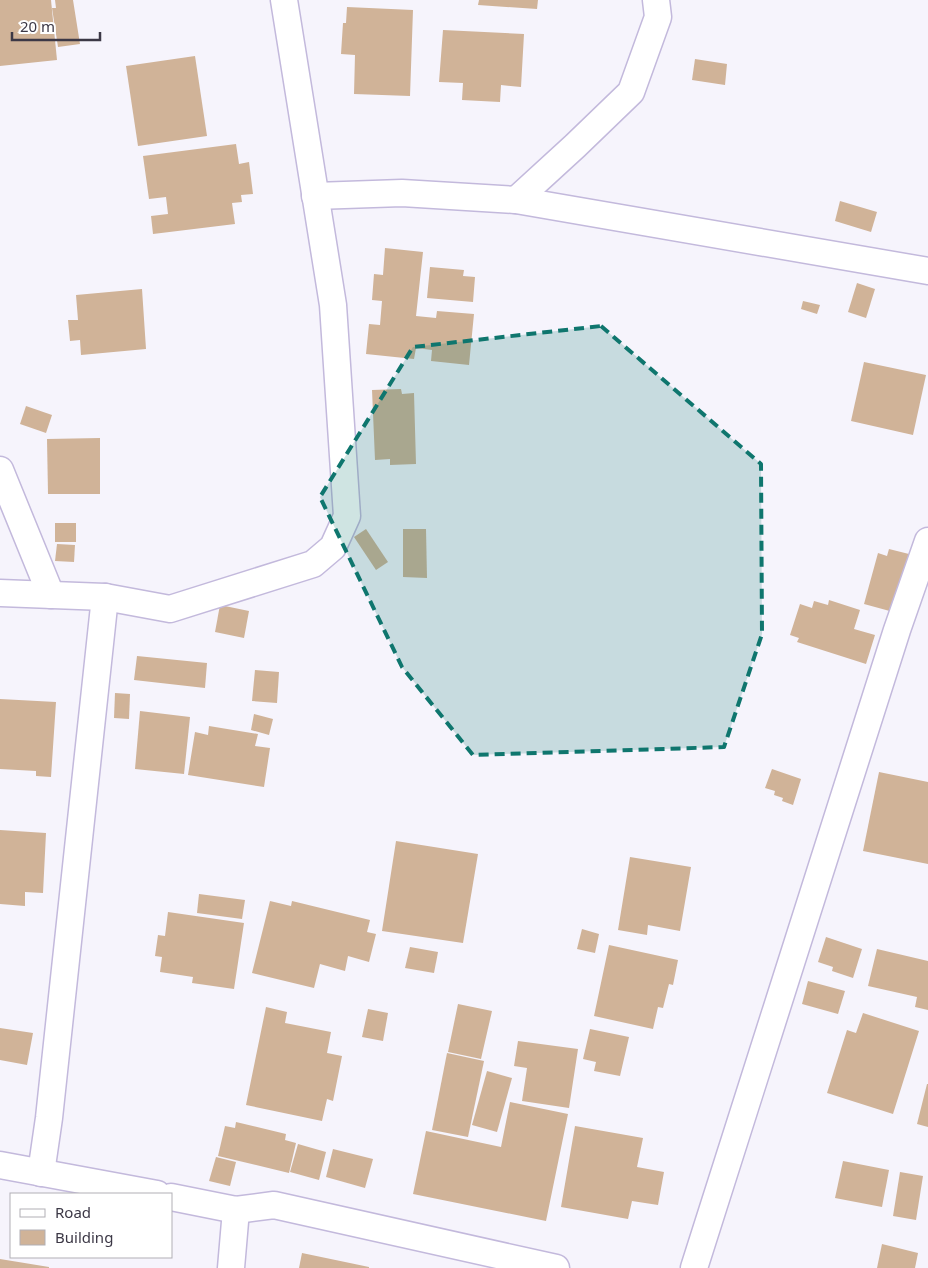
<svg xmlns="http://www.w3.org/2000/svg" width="928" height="1268" viewBox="0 0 928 1268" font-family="'Noto Sans',sans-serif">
<rect width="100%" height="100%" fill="#f6f4fc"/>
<g fill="#d0b398">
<polygon points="0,0 51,0 57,60 0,66"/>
<polygon points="55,0 73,0 80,44 58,47 52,8 56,8"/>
<polygon points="479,0 538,0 537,9 478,5"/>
<polygon points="347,7 413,10 410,96 354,94 355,55 341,54 343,23 346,23"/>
<polygon points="443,30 524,34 521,87 501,85 500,102 462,100 463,83 439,82"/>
<polygon points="195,56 207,136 138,146 126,66"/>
<polygon points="695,59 727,64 725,85 692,80"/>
<polygon points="236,144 239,164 249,162 253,194 241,195 242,202 232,203 235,224 153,234 151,216 168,214 166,197 149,199 143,156"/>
<polygon points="840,201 877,212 871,232 835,221"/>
<polygon points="385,248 423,252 416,316 436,318 437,311 474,314 469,365 431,361 432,350 416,348 414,359 366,354 369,324 380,325 382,301 372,300 374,274 383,275"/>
<polygon points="430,267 464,270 463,276 475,277 473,302 427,298"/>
<polygon points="857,283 875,289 866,318 848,312"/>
<polygon points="142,289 146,349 81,355 80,340 70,341 68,320 78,320 76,295"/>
<polygon points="803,301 820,305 817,314 801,309"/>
<polygon points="864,362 926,375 913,435 851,421"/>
<polygon points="401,389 402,394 414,393 416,464 390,465 390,459 375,460 372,390"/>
<polygon points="26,406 52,415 46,433 20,424"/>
<polygon points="100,438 100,494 48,494 47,439"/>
<rect x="55" y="523" width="21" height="19"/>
<polygon points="366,529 388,562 376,570 354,537"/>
<polygon points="403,529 426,529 427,578 403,577"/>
<polygon points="57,544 75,545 74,562 55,561"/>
<polygon points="889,549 913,555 897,613 864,604 878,553 887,556"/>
<polygon points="829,600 860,610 854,629 875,635 866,664 797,642 799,638 790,635 800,604 812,608 814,601 828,605"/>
<polygon points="220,605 249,611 244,638 215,632"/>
<polygon points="137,656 207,663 205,688 134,680"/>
<polygon points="255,670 279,672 277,703 252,701"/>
<polygon points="115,693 130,694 129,719 114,718"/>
<polygon points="0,699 56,702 51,777 36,776 36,771 0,769"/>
<polygon points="140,711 190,717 184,774 135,769"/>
<polygon points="254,714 273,719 269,735 251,730"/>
<polygon points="209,726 258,734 255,746 270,748 264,787 188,775 195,732 208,735"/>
<polygon points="772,769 801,779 793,805 782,801 783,798 774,795 775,791 765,788"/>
<polygon points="879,772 928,782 928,864 863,851"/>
<polygon points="0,830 46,833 43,893 25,892 25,906 0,904"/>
<polygon points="396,841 478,854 463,943 382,931"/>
<polygon points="630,857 691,867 680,931 648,925 647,935 618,930"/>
<polygon points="199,894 245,900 242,919 197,913"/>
<polygon points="270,901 291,906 292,901 370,920 367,932 376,934 369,962 348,956 345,971 320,964 314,988 252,973"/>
<polygon points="168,912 244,923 234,989 192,983 193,977 160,972 162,957 155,956 158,935 165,936"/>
<polygon points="582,929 599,934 595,953 577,949"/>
<polygon points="826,937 862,949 853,978 832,971 833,967 818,962"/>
<polygon points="609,945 678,960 673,985 669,984 663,1008 658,1007 653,1029 594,1016"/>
<polygon points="410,947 438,952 434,973 405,968"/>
<polygon points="877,949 928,961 928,1010 915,1007 917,997 868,986"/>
<polygon points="808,981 845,991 838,1014 802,1004"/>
<polygon points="458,1004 492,1011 481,1059 448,1052"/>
<polygon points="266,1007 287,1012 285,1023 331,1032 327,1053 342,1056 333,1101 327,1099 322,1121 246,1105"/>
<polygon points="368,1009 388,1013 383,1041 362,1037"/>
<polygon points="863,1013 919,1031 893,1114 827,1093 847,1030 856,1033"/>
<polygon points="0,1028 33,1033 27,1065 0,1060"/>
<polygon points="590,1029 629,1037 620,1076 594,1071 596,1062 583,1059"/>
<polygon points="518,1041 578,1049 569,1108 522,1101 527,1068 514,1066"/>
<polygon points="447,1053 484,1061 468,1137 432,1130"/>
<polygon points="487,1071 512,1078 497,1132 472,1125"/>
<polygon points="927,1084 928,1084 928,1127 917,1124"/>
<polygon points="510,1102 568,1114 546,1221 413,1194 426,1131 501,1147"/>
<polygon points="236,1122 286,1134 285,1140 296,1143 289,1173 218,1156 225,1126 235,1128"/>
<polygon points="575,1126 643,1138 637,1167 664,1172 658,1205 632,1201 628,1219 561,1207"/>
<polygon points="298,1144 326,1152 319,1180 290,1172"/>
<polygon points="333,1149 373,1159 365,1188 326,1177"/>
<polygon points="216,1157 236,1162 230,1186 209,1181"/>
<polygon points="843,1161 889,1170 882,1207 835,1198"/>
<polygon points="900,1172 923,1176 916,1220 893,1216"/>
<polygon points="882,1244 918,1253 915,1268 877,1268"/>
<polygon points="302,1253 369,1267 369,1268 299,1268"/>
<polygon points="0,1259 49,1267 49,1268 0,1268"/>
</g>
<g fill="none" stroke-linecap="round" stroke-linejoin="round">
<g stroke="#c3b9dc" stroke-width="29">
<g id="street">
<polyline points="315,196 402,193 516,200 928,271"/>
<polyline points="516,200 575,146 631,92 658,17 656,0"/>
<polyline points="0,470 51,595"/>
<polyline points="0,593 105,597 170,609 313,564 333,547 347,516 333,305 284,0"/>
<polyline points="0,1165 157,1194"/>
<polyline points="41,1173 49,1118 105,597"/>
<polyline points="171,1197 236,1210 274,1205 556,1268"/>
<polyline points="231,1268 236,1210"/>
<polyline points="694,1268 897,630 928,541"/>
</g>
</g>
<use href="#street" stroke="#fff" stroke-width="26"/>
</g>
<path fill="#0f766e" fill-opacity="0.2" stroke="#0f766e" stroke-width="4" stroke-dasharray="10 6" stroke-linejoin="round" d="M 601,326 L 761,464 L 762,634 L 724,747 L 473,755 L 402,667 L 320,497 L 413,347 Z"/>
<rect x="10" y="1193" width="162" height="65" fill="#ffffff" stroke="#b1afb5"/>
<rect x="20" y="1209" width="25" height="8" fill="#ffffff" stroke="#b1afb5"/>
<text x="55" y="1218" font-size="15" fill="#3c3846">Road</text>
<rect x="20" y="1230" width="25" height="15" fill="#d0b398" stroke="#b1afb5"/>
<text x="55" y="1243" font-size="15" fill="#3c3846">Building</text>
<path d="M12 32v8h88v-8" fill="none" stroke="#3c3846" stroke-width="2.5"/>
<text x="20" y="32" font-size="15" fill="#3c3846" stroke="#ffffff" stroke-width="4" paint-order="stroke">20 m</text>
</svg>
